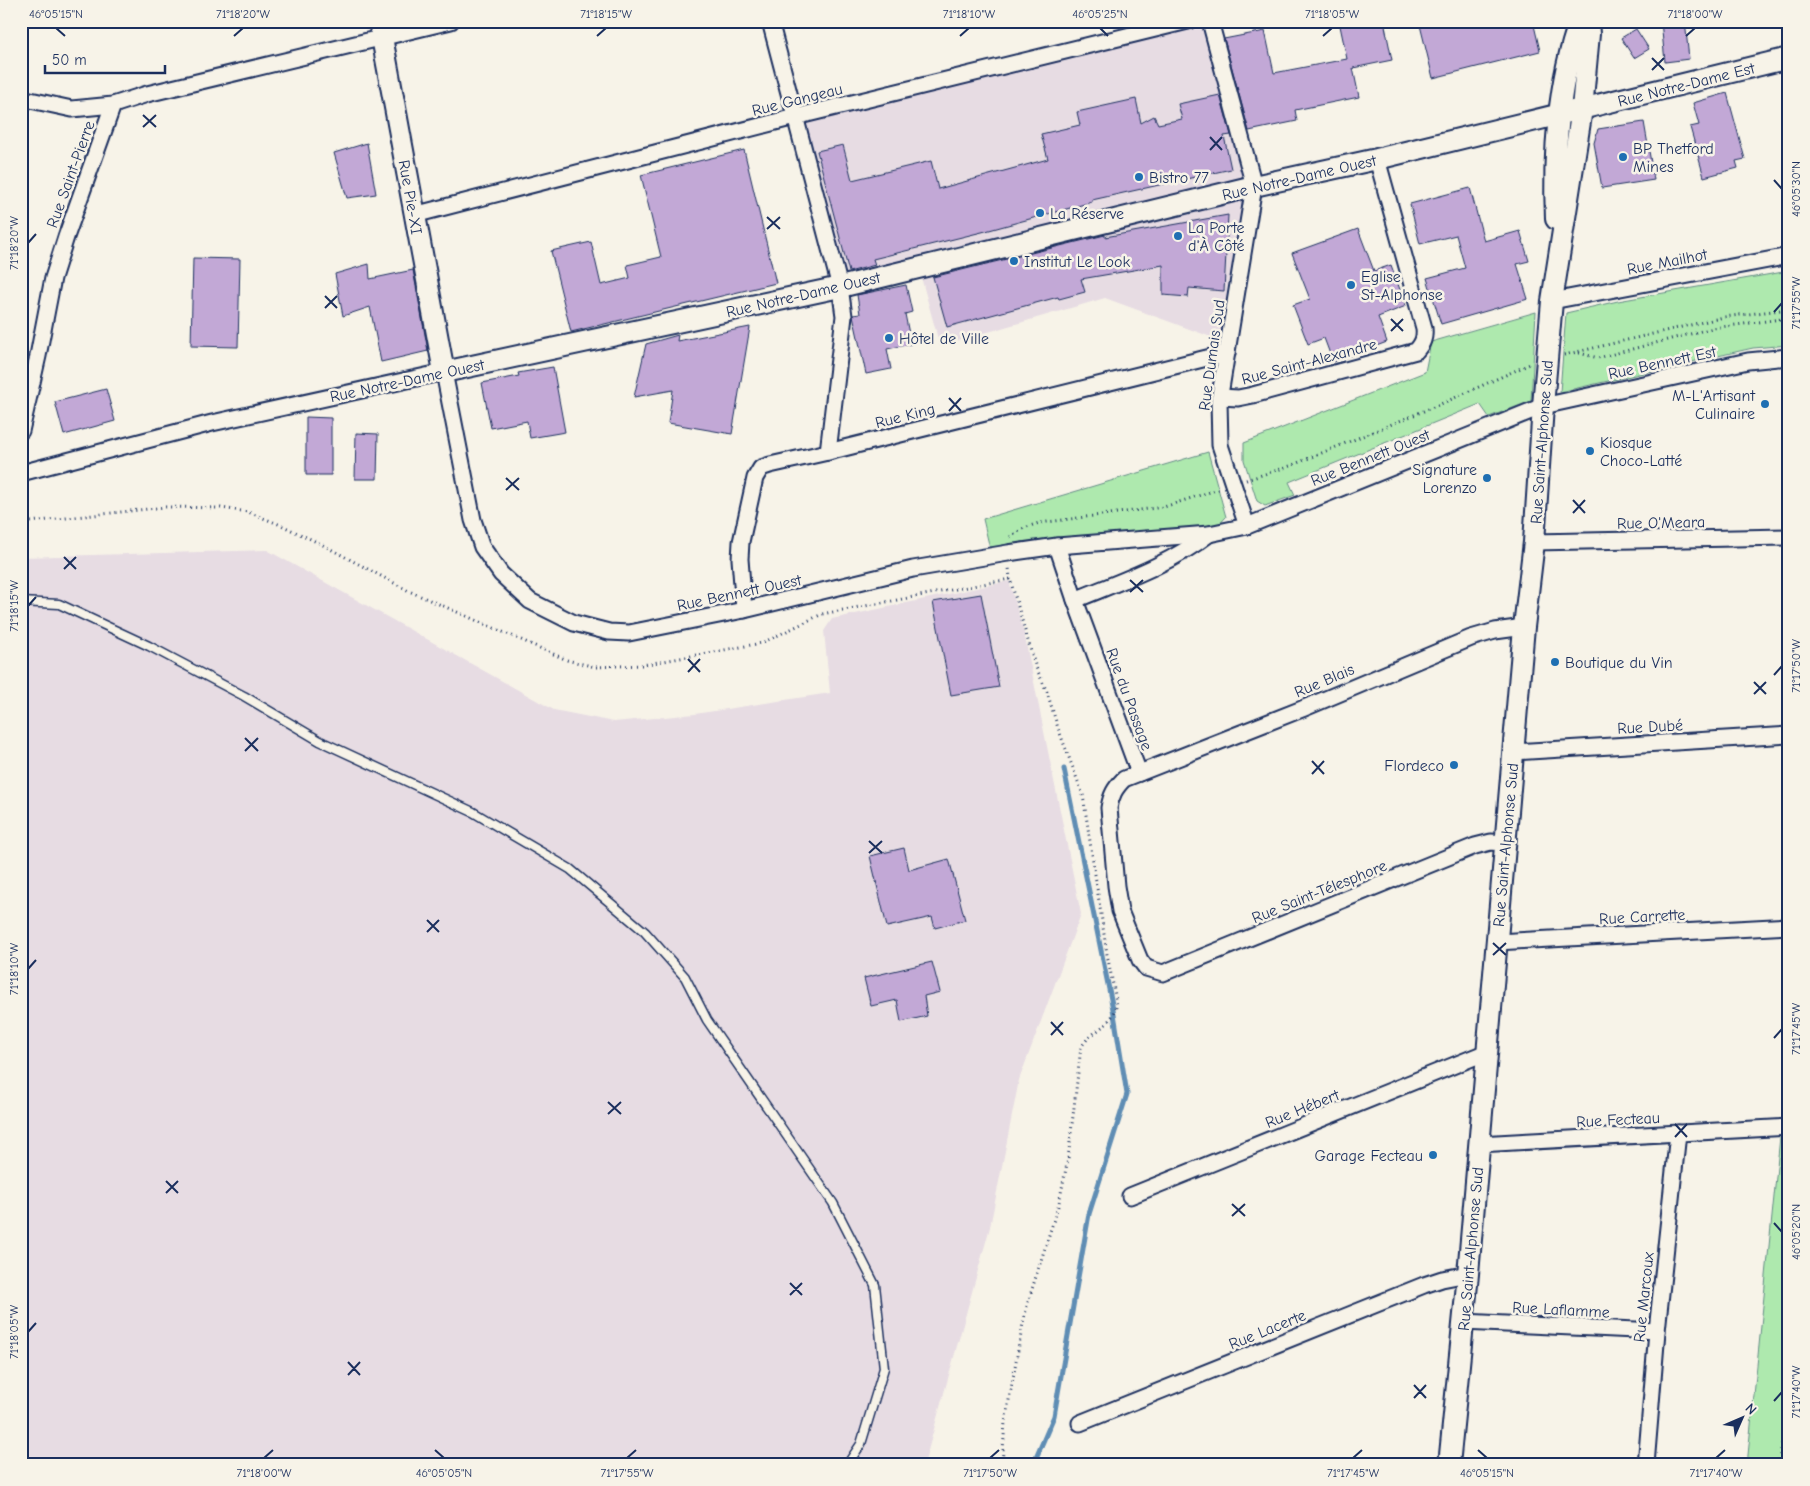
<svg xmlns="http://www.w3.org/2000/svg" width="1810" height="1486" viewBox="0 0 1810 1486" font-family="'Comic Neue',sans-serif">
<rect width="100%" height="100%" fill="#f7f3e8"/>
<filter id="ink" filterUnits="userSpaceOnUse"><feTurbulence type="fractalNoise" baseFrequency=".02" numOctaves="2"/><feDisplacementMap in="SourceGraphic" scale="10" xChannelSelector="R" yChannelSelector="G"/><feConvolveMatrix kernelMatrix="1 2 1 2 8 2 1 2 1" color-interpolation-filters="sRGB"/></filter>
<g filter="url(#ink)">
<g fill="#e7dce3">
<polygon points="1206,23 1247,196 1222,341 1105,298 940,346 921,277 849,296 799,121"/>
<polygon points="267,550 554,710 614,722 695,714 830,693 824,631 832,619 1009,581 1024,633 1081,914 1019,1080 990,1227 924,1465 21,1465 21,557"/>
</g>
<g fill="#aee9ae" stroke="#648c86">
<polygon points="1789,271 1789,345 1753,348 1560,392 1566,313 1618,301"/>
<polygon points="1536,312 1531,401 1489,417 1480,404 1289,482 1295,495 1265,506 1257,501 1244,460 1244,443 1425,372 1431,342"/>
<polygon points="1208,452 1226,517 1216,528 990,549 983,519"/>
<polygon points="1781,1127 1789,1127 1789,1465 1747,1465"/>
</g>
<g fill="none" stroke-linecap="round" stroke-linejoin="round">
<polyline stroke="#5f8db4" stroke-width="5" points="1033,1465 1054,1416 1089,1214 1127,1094 1114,1014 1064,769"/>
</g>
<g fill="#c2a8d6" stroke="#1b2f5e">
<polygon points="1339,21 1384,21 1392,60 1353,68 1359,97 1295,110 1297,121 1249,131 1224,39 1265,31 1274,73 1347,59"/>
<polygon points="1419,21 1533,21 1540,51 1433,78"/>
<polygon points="1661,21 1685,21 1689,59 1665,62"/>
<polygon points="1636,29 1649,49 1634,58 1621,38"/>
<polygon points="1727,93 1745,159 1736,161 1738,168 1704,177 1690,127 1699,125 1693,103"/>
<polygon points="1220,95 1231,135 1224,136 1231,169 1092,200 1092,202 982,232 873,259 875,265 849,272 817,151 843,145 852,180 931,161 938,189 1048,159 1041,134 1080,125 1077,112 1136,99 1141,123 1154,116 1158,124 1182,119 1178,104"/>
<polygon points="1644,122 1654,180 1602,188 1594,143 1598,129"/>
<polygon points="367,143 376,194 347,198 334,153"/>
<polygon points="744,150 776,283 571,332 551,251 591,242 601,285 630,278 627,265 661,257 641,175"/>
<polygon points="1470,188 1484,241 1520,231 1529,261 1517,264 1528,299 1441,324 1427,278 1465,268 1456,235 1420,244 1410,204"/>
<polygon points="1228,215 1224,291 1189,288 1188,297 1163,295 1163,265 1081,279 1085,292 1059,299 1058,297 947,327 933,277 1105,235 1105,237"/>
<polygon points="1358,229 1374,271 1391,265 1406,306 1378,317 1387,342 1333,362 1324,338 1308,344 1293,305 1310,299 1292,253"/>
<polygon points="193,258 240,259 238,347 191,346"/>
<polygon points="369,264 370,279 413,270 428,351 381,362 370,307 343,316 335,274"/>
<polygon points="906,285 912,312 905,314 911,344 887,349 891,369 866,374 853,315 860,314 857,295"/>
<polygon points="750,327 732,434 668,423 673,390 634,397 646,344 678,335 677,341"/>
<polygon points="553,367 565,432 530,438 527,421 491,428 482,383 519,376 518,373"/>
<polygon points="106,389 115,421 64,435 55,402"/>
<polygon points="306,417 331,418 331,475 306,475"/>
<polygon points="356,433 378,434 377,479 355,479"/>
<polygon points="981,594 999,687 951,695 933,602"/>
<polygon points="904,848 909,870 949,859 965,920 935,928 932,917 887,927 870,856"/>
<polygon points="932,962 940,992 924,996 927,1016 901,1022 897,1000 871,1006 864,978"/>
</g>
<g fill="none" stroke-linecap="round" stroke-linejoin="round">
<g stroke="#1b2f5e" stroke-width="11">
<polyline id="lane" points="21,602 59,604 149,646 244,696 320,741 473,812 570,869 645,932 685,977 707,1020 833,1203 875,1285 884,1368 861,1444 847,1465"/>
</g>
<g stroke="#1b2f5e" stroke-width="19">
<g id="street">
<polyline points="770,21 840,287 844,316 828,452"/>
<polyline points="1210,21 1254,186 1219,401 1220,445 1247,526"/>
<polyline points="21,98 72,109 113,105 147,94 451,21"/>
<polyline points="414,215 795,117 1188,21"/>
<polyline points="1552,301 1789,256"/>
<path d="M 1220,397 L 1238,398 L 1253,395 L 1416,351 C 1423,343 1425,338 1424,328 L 1377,159"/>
<polyline points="21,431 38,356 53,278 66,237 113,105"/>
<polyline points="21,473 212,423 444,372 473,520 482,547 501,574 530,601 574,623 609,632 629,633 744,610 913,569 1008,553 1057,546 1209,534 1247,526 1543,406 1748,361 1789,357"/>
<polyline points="1534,542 1789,537"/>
<polyline points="1057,546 1075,600 1139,773"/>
<path d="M 1075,600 C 1121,581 1169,565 1209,534"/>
<polyline points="744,610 740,559 741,542 755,478 761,468 770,465 828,452 1227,353"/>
<polyline points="1513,752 1789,735"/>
<path d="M 1506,843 L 1491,842 L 1475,846 L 1163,973 L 1146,968 L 1140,960 L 1120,911 L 1116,886 L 1109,808 C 1111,795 1115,788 1124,779 L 1302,709 L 1471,638 L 1495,631 L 1524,627"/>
<polyline points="1497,942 1789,926"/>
<polyline points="1479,1144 1789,1127"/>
<polyline points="1130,1196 1487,1052"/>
<polyline points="1463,1322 1657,1331"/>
<polyline points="1080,1423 1424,1285 1442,1279 1468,1274"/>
<polyline points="1646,1465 1657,1331 1678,1133"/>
</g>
</g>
<g stroke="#1b2f5e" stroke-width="24">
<g id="secondary">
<polyline points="379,21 444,372 840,287 1254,186 1377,159 1789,58"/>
<path d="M 1556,219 C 1553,157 1558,80 1580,21"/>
<polyline points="1449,1465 1468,1274 1524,627 1534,542 1543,406 1552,301 1582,109 1589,34 1588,21"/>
</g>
</g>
<g stroke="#1b2f5e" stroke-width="3" stroke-dasharray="1 4" stroke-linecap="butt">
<polyline points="1579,353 1598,358 1713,328 1789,318"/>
<polyline points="1564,355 1724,317 1789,309"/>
<polyline points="1246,480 1290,466 1443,403 1530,364"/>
<polyline points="21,523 166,507 221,508 248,512 281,525 321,544 409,591 567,660 595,667 642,665 762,643 822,614 1010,579 1009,567"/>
<polyline points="1010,537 1024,528 1039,523 1164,507 1219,489"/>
<polyline points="1002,1465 1005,1422 1023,1323 1028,1302 1059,1203 1068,1159 1081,1047 1088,1038 1106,1024 1114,1014 1117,1005 1107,954 1083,795 1058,728 1047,692 1035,665 1010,579"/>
<polyline points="1778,1465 1784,1433 1788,1400 1789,1349"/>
</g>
<use href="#lane" stroke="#f7f3e8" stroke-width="8"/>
<use href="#street" stroke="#f7f3e8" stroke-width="15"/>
<use href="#secondary" stroke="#f7f3e8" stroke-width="20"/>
</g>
</g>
<path fill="none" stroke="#1b2f5e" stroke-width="2" d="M 56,28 L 65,36M 1100,28 L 1108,36M 234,36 L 243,28M 597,36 L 606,28M 960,36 L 969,28M 1323,36 L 1332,28M 1686,36 L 1695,28M 1652,58 L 1664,70M 1652,70 L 1664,58M 143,115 L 156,127M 143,127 L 156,115M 1210,137 L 1222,150M 1210,150 L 1222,137M 1774,180 L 1782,189M 767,217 L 780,229M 767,229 L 780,217M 28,243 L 36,234M 325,296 L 337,308M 325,308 L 337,296M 1774,312 L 1782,303M 1391,319 L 1403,331M 1391,331 L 1403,319M 949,398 L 961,411M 949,411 L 961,398M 506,478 L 519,490M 506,490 L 519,478M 1573,500 L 1585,513M 1573,513 L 1585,500M 64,557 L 76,569M 64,569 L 76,557M 1130,580 L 1143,592M 1130,592 L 1143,580M 28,606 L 36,597M 688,659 L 700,672M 688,672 L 700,659M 1774,675 L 1782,666M 1754,682 L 1766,694M 1754,694 L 1766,682M 245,738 L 258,751M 245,751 L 258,738M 1312,761 L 1324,774M 1312,774 L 1324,761M 869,841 L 882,853M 869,853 L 882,841M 427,920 L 439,932M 427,932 L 439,920M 1493,943 L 1506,955M 1493,955 L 1506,943M 28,969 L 36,960M 1051,1022 L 1063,1035M 1051,1035 L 1063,1022M 1774,1038 L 1782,1029M 608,1102 L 621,1114M 608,1114 L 621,1102M 1675,1124 L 1687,1137M 1675,1137 L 1687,1124M 166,1181 L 178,1193M 166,1193 L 178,1181M 1232,1204 L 1245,1216M 1232,1216 L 1245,1204M 1774,1223 L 1782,1232M 790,1283 L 802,1295M 790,1295 L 802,1283M 28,1332 L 36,1323M 348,1362 L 360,1375M 348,1375 L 360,1362M 1414,1385 L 1426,1398M 1414,1398 L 1426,1385M 1774,1401 L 1782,1392M 435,1450 L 444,1458M 1478,1450 L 1487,1458M 264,1458 L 273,1450M 627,1458 L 636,1450M 990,1458 L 999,1450M 1353,1458 L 1362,1450M 1716,1458 L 1725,1450"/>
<g fill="#1f6fb2" stroke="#f7f3e8" stroke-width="2">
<circle cx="1623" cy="157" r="5"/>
<circle cx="1139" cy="177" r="5"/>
<circle cx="1040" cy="213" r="5"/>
<circle cx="1178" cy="236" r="5"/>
<circle cx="1014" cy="261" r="5"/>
<circle cx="1351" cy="285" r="5"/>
<circle cx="889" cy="338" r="5"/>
<circle cx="1765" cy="404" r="5"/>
<circle cx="1590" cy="451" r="5"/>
<circle cx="1487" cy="478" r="5"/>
<circle cx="1555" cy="662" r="5"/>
<circle cx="1454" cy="765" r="5"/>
<circle cx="1433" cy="1155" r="5"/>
</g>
<g text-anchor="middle" stroke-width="5" stroke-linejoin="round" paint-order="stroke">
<g font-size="16" fill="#1b2f5e" stroke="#f7f3e8">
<text transform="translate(1686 84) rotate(-14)" y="6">Rue Notre-Dame Est</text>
<text transform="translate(797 99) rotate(-14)" y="6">Rue Gangeau</text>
<text transform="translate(70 174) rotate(-70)" y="6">Rue Saint-Pierre</text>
<text transform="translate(1299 177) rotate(-13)" y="6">Rue Notre-Dame Ouest</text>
<text transform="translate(411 197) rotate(80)" y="6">Rue Pie-XI</text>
<text transform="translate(1667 261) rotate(-11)" y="6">Rue Mailhot</text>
<text transform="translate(803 294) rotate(-13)" y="6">Rue Notre-Dame Ouest</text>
<text transform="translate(1211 355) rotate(-82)" y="6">Rue Dumais Sud</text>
<text transform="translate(1309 361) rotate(-15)" y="6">Rue Saint-Alexandre</text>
<text transform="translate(1662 362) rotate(-12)" y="6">Rue Bennett Est</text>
<text transform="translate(407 380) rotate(-12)" y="6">Rue Notre-Dame Ouest</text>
<text transform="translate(905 415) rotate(-14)" y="6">Rue King</text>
<text transform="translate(1541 442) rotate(-86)" y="6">Rue Saint-Alphonse Sud</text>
<text transform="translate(1370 457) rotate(-22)" y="6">Rue Bennett Ouest</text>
<text transform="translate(1661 522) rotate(-1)" y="6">Rue O'Meara</text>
<text transform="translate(739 592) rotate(-12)" y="6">Rue Bennett Ouest</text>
<text transform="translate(1324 680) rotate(-23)" y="6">Rue Blais</text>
<text transform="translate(1130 699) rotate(70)" y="6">Rue du Passage</text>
<text transform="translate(1650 726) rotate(-3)" y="6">Rue Dubé</text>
<text transform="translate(1505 845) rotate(-85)" y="6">Rue Saint-Alphonse Sud</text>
<text transform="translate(1319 891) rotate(-22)" y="6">Rue Saint-Télesphore</text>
<text transform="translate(1642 916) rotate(-3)" y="6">Rue Carrette</text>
<text transform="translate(1302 1108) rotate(-22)" y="6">Rue Hébert</text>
<text transform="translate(1618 1119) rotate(-3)" y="6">Rue Fecteau</text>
<text transform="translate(1470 1249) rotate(-85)" y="6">Rue Saint-Alphonse Sud</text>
<text transform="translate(1643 1297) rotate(-84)" y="6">Rue Marcoux</text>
<text transform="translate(1561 1309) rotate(3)" y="6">Rue Laflamme</text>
<text transform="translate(1267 1329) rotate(-22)" y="6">Rue Lacerte</text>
</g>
<g font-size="16" fill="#1b2f5e" stroke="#f7f3e8" text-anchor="start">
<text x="1633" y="154">BP Thetford<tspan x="1633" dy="18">Mines</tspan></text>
<text x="1149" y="183">Bistro 77</text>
<text x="1050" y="219">La Réserve</text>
<text x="1188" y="233">La Porte<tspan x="1188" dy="18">d'À Côté</tspan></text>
<text x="1024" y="267">Institut Le Look</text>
<text x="1361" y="282">Eglise<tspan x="1361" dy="18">St-Alphonse</tspan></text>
<text x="899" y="344">Hôtel de Ville</text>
<text x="1755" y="401" text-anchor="end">M-L'Artisant<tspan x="1755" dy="18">Culinaire</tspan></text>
<text x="1600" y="448">Kiosque<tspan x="1600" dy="18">Choco-Latté</tspan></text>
<text x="1477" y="475" text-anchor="end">Signature<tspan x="1477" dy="18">Lorenzo</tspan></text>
<text x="1565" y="668">Boutique du Vin</text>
<text x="1444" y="771" text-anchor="end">Flordeco</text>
<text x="1423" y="1161" text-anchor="end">Garage Fecteau</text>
</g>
</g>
<rect width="1810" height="1486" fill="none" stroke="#f7f3e8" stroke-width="55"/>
<g transform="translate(1742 1418) rotate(45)" stroke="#f7f3e8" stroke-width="4" paint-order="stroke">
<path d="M0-4L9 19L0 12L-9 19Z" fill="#1b2f5e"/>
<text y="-8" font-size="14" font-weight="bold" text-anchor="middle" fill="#1b2f5e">N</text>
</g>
<path d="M45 65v8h120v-8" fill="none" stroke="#1b2f5e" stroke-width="2.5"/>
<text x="52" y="65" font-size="15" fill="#1b2f5e" stroke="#f7f3e8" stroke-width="4" paint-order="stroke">50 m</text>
<rect x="28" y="28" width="1754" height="1430" fill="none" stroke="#1b2f5e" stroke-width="2"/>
<g font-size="12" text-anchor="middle" fill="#1b2f5e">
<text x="56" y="18">46°05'15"N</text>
<text x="243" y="18">71°18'20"W</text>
<text x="606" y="18">71°18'15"W</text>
<text x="969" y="18">71°18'10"W</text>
<text x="1100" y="18">46°05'25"N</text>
<text x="1332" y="18">71°18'05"W</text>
<text x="1695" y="18">71°18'00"W</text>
<text transform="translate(1796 189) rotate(-90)" y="4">46°05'30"N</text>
<text transform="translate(14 243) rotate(-90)" y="4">71°18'20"W</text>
<text transform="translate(1796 303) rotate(-90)" y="4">71°17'55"W</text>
<text transform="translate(14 606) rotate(-90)" y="4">71°18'15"W</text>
<text transform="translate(1796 666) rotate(-90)" y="4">71°17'50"W</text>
<text transform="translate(14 969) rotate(-90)" y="4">71°18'10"W</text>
<text transform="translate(1796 1029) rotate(-90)" y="4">71°17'45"W</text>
<text transform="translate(1796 1232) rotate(-90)" y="4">46°05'20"N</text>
<text transform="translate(14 1332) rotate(-90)" y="4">71°18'05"W</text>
<text transform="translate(1796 1392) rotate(-90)" y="4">71°17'40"W</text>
<text x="264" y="1477">71°18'00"W</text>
<text x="444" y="1477">46°05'05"N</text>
<text x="627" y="1477">71°17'55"W</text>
<text x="990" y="1477">71°17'50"W</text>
<text x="1353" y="1477">71°17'45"W</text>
<text x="1487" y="1477">46°05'15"N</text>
<text x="1716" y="1477">71°17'40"W</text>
</g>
</svg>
